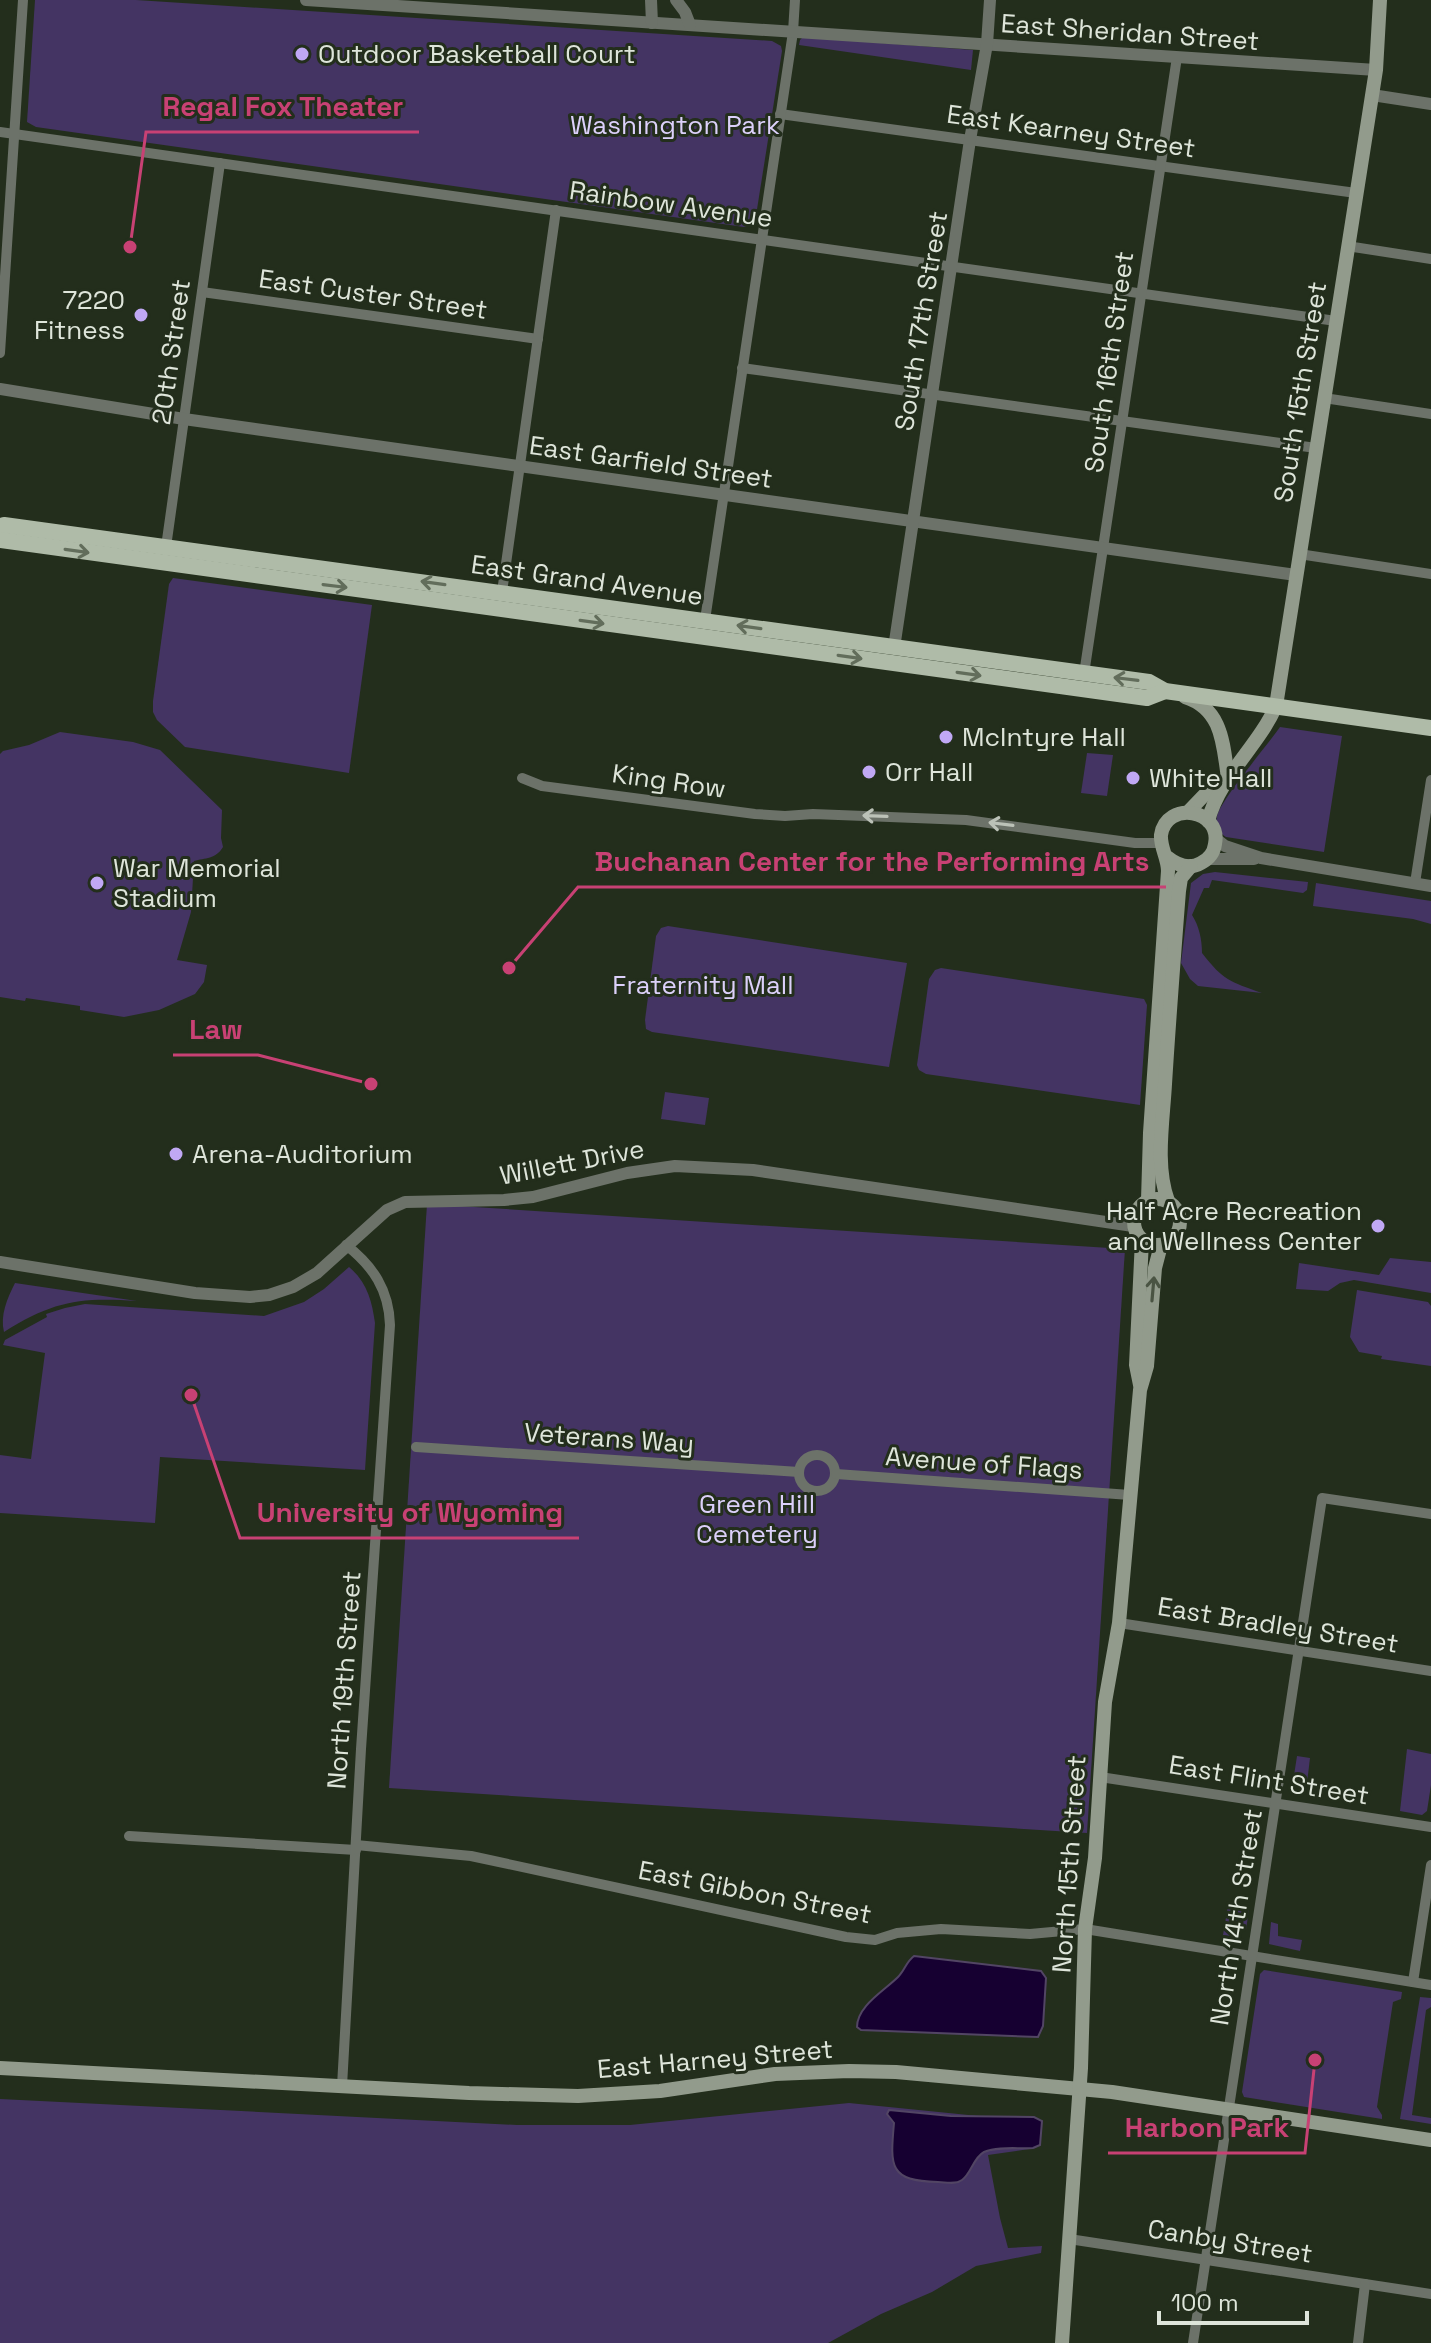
<svg xmlns="http://www.w3.org/2000/svg" width="1431" height="2343" viewBox="0 0 1431 2343" font-family="'Space Grotesk',sans-serif">
<rect width="100%" height="100%" fill="#232e1c"/>
<g fill="#443463">
<polygon points="35,0 136,0 772,41 781,46 782,51 755,222 753,227 744,227 36,127 27,122"/>
<polygon points="803,37 973,50 971,70 799,45 800,40"/>
<polygon points="173,578 372,605 349,773 185,747 157,720 153,712 153,701 169,584"/>
<path d="M 1280,727 L 1342,736 L 1324,852 L 1226,837 C 1218,832 1215,825 1217,816 C 1222,798 1267,746 1280,727 Z"/>
<path d="M 60,732 L 133,742 L 160,750 L 222,810 L 221,838 L 223,847 C 216,859 205,858 194,861 L 191,912 L 177,960 L 207,965 L 204,982 L 195,994 L 159,1010 L 124,1017 L 80,1010 L 80,1006 L 26,998 L 25,1001 L 0,997 L 0,754 L 3,751 L 29,745 Z"/>
<polygon points="1087,753 1113,755 1107,796 1081,793"/>
<path d="M 1215,872 L 1308,882 L 1307,890 L 1303,893 L 1212,880 L 1209,888 L 1204,888 L 1192,915 C 1199,926 1202,939 1202,953 C 1224,981 1229,981 1262,993 L 1198,986 L 1190,979 L 1181,963 L 1191,883 L 1203,874 Z"/>
<polygon points="1316,883 1431,901 1431,924 1413,919 1313,906"/>
<polygon points="668,926 907,963 889,1067 652,1032 646,1029 645,1020 656,936 661,928"/>
<polygon points="941,968 1144,999 1147,1005 1140,1105 926,1074 919,1070 917,1065 929,979 935,970"/>
<polygon points="665,1092 709,1098 705,1125 661,1119"/>
<polygon points="427,1204 1125,1249 1087,1833 389,1788"/>
<polygon points="1390,1258 1431,1262 1431,1293 1354,1280 1340,1283 1328,1291 1296,1289 1299,1263 1379,1275"/>
<path d="M 349,1267 C 367,1282 372,1301 375,1323 L 365,1470 L 160,1457 L 155,1523 L 0,1513 L 0,1455 L 31,1459 L 45,1353 L 3,1345 L 5,1340 L 47,1317 L 46,1314 L 65,1308 L 85,1304 L 264,1316 L 304,1302 L 324,1289 Z"/>
<path d="M 15,1283 L 137,1301 C 80,1297 53,1301 4,1332 C 0,1315 7,1299 15,1283 Z"/>
<polygon points="1357,1290 1428,1302 1431,1306 1431,1366 1381,1359 1382,1356 1359,1352 1350,1337"/>
<polygon points="1407,1749 1431,1754 1431,1785 1427,1811 1422,1815 1400,1811"/>
<polygon points="1297,1756 1310,1758 1307,1783 1292,1788"/>
<polygon points="1228,1906 1249,1909 1246,1930 1238,1928 1231,1936 1223,1935"/>
<polygon points="1271,1922 1278,1924 1278,1936 1302,1940 1300,1951 1269,1944"/>
<polygon points="1264,1970 1402,1992 1401,1999 1393,2002 1377,2107 1382,2115 1382,2119 1244,2097 1242,2092 1260,1974"/>
<polygon points="1420,1997 1431,1998 1431,2007 1426,2010 1412,2115 1431,2118 1431,2124 1400,2119"/>
<polygon points="0,2099 517,2125 630,2125 849,2103 1038,2122 1040,2139 1036,2148 988,2155 1000,2218 1008,2248 1042,2246 1041,2253 976,2266 932,2292 881,2314 828,2343 0,2343"/>
</g>
<g fill="#160031" stroke="#524564" stroke-width="2">
<path d="M 914,1956 L 1041,1971 L 1046,1978 L 1043,2026 L 1038,2037 L 861,2030 L 857,2027 C 857,2006 884,1991 898,1977 C 905,1970 906,1962 914,1956 Z"/>
<path d="M 889,2110 L 951,2116 L 1034,2117 L 1042,2121 L 1040,2145 L 1033,2148 C 1019,2149 998,2146 984,2152 C 973,2158 971,2174 962,2180 C 956,2185 945,2182 938,2182 C 889,2181 890,2167 894,2123 L 887,2114 Z"/>
</g>
<g fill="none" stroke-linecap="round" stroke-linejoin="round">
<g stroke="#6c7269" stroke-width="10">
<polyline points="780,114 1356,193"/>
<polyline points="0,132 1336,321"/>
<polyline points="1347,246 1431,259"/>
<polyline points="202,292 538,339"/>
<polyline points="0,353 23,0"/>
<polyline points="742,368 1316,448"/>
<polyline points="1324,398 1431,414"/>
<polyline points="166,547 220,163"/>
<polyline points="1299,554 1431,574"/>
<polyline points="502,592 556,210"/>
<polyline points="705,620 793,32 795,0"/>
<polyline points="1084,674 1177,57"/>
<polyline points="522,778 542,786 755,814 785,816 813,814 966,820 1135,843 1161,843"/>
<polyline points="1415,883 1431,780"/>
<polyline points="416,1447 799,1472"/>
<circle cx="817" cy="1473" r="18"/>
<polyline points="836,1474 1130,1495"/>
<polyline points="1119,1623 1431,1671"/>
<polyline points="1100,1777 1431,1827"/>
<polyline points="129,1836 356,1850"/>
<polyline points="356,1845 471,1856 846,1937 875,1940 897,1933 941,1929 1030,1934 1085,1929 1431,1985"/>
<polyline points="1413,1982 1431,1865"/>
<path d="M 342,2086 L 361,1749 L 390,1325 C 389,1290 373,1266 346,1245"/>
<polyline points="1069,2239 1431,2294"/>
<polyline points="1193,2343 1322,1498 1431,1514"/>
<polyline points="1358,2343 1365,2284"/>
</g>
<g stroke="#6c7269" stroke-width="12">
<polyline points="306,0 1376,70"/>
<polyline points="651,0 652,23"/>
<polyline points="676,0 685,12 690,25"/>
<polyline points="1372,95 1431,104"/>
<polyline points="0,389 184,419 1296,575"/>
<polyline points="894,648 970,140 987,44 990,0"/>
<polyline points="1216,839 1225,846 1261,858 1431,886"/>
<polyline points="1207,859 1254,859"/>
<polyline points="0,1262 195,1293 250,1297 269,1295 293,1287 317,1273 387,1210 405,1202 504,1200 533,1197 627,1173 675,1166 753,1170 1133,1226"/>
</g>
<g stroke="#929b8c" stroke-width="14">
<path d="M 1185,697 C 1223,709 1223,745 1228,778"/>
<polyline points="1188,812 1213,786 1227,778"/>
<path d="M 1208,821 C 1220,776 1258,747 1276,706 L 1376,70 L 1380,0"/>
<circle cx="1157" cy="1222" r="23"/>
<path d="M 1148,1200 L 1150,1133 L 1168,871 C 1168,858 1160,847 1161,835 C 1166,800 1222,809 1215,844 C 1214,852 1209,859 1201,863 C 1189,870 1177,865 1167,857"/>
<path d="M 1168,1201 C 1155,1166 1163,1121 1165,1084 C 1169,1020 1174,955 1179,891 L 1181,878 L 1191,866"/>
<polyline points="1140,1385 1136,1365 1142,1240"/>
<polyline points="0,2068 469,2093 578,2096 660,2091 775,2074 849,2071 896,2072 1112,2092 1431,2140"/>
<polyline points="1062,2343 1081,2068 1085,1929 1095,1858 1105,1702 1119,1623 1140,1390 1147,1366 1155,1268 1161,1245"/>
</g>
<g stroke="#afbba8" stroke-width="16">
<polyline points="0,527 4,525 1149,682 1165,691 1431,728"/>
<polyline points="0,540 1147,698 1165,691"/>
</g>
</g>
<defs><path id="oneway-shaft" d="M-6 0H5M1.5-3L5.5 0L1.5 3" fill="none" stroke-width="1.6" stroke-linecap="round" stroke-linejoin="round" transform="scale(2)"/></defs>
<g stroke="#626d5b">
<use href="#oneway-shaft" transform="translate(77 551) rotate(8)"/>
<use href="#oneway-shaft" transform="translate(433 583) rotate(-172)"/>
<use href="#oneway-shaft" transform="translate(335 586) rotate(7)"/>
<use href="#oneway-shaft" transform="translate(592 622) rotate(8)"/>
<use href="#oneway-shaft" transform="translate(749 627) rotate(-172)"/>
<use href="#oneway-shaft" transform="translate(850 657) rotate(8)"/>
<use href="#oneway-shaft" transform="translate(969 674) rotate(8)"/>
<use href="#oneway-shaft" transform="translate(1126 679) rotate(-173)"/>
</g>
<g stroke="#bcc2b8">
<use href="#oneway-shaft" transform="translate(875 816) rotate(-178)"/>
<use href="#oneway-shaft" transform="translate(1001 824) rotate(-173)"/>
</g>
<use stroke="#4a5443" href="#oneway-shaft" transform="translate(1153 1289) rotate(-85)"/>
<g fill="#c0a8f4" stroke="#232e1c" stroke-width="3">
<circle cx="302" cy="54" r="8"/>
<circle cx="141" cy="315" r="8"/>
<circle cx="946" cy="737" r="8"/>
<circle cx="869" cy="772" r="8"/>
<circle cx="1133" cy="778" r="8"/>
<circle cx="97" cy="883" r="8"/>
<circle cx="176" cy="1154" r="8"/>
<circle cx="1378" cy="1226" r="8"/>
</g>
<g text-anchor="middle" stroke-width="6" stroke-linejoin="round" paint-order="stroke">
<g font-size="26" fill="#dee5da" stroke="#232e1c">
<text transform="translate(1130 32) rotate(4)" y="9">East Sheridan Street</text>
<text transform="translate(1071 131) rotate(8)" y="9">East Kearney Street</text>
<text transform="translate(671 204) rotate(8)" y="9">Rainbow Avenue</text>
<text transform="translate(373 294) rotate(8)" y="9">East Custer Street</text>
<text transform="translate(921 321) rotate(-81)" y="9">South 17th Street</text>
<text transform="translate(171 352) rotate(-82)" y="9">20th Street</text>
<text transform="translate(1109 362) rotate(-82)" y="9">South 16th Street</text>
<text transform="translate(1300 392) rotate(-81)" y="9">South 15th Street</text>
<text transform="translate(651 462) rotate(8)" y="9">East Garfield Street</text>
<text transform="translate(587 580) rotate(8)" y="9">East Grand Avenue</text>
<text transform="translate(669 781) rotate(8)" y="9">King Row</text>
<text transform="translate(572 1162) rotate(-11)" y="9">Willett Drive</text>
<text transform="translate(609 1438) rotate(4)" y="9">Veterans Way</text>
<text transform="translate(984 1463) rotate(4)" y="9">Avenue of Flags</text>
<text transform="translate(1278 1625) rotate(9)" y="9">East Bradley Street</text>
<text transform="translate(344 1680) rotate(-86)" y="9">North 19th Street</text>
<text transform="translate(1269 1780) rotate(9)" y="9">East Flint Street</text>
<text transform="translate(1069 1864) rotate(-86)" y="9">North 15th Street</text>
<text transform="translate(755 1892) rotate(11)" y="9">East Gibbon Street</text>
<text transform="translate(1236 1917) rotate(-81)" y="9">North 14th Street</text>
<text transform="translate(715 2059) rotate(-5)" y="9">East Harney Street</text>
<text transform="translate(1230 2241) rotate(9)" y="9">Canby Street</text>
</g>
<g font-size="26" fill="#dee5da" stroke="#232e1c" text-anchor="start">
<text x="318" y="63">Outdoor Basketball Court</text>
<text x="125" y="309" text-anchor="end">7220<tspan x="125" dy="30">Fitness</tspan></text>
<text x="962" y="746">McIntyre Hall</text>
<text x="885" y="781">Orr Hall</text>
<text x="1149" y="787">White Hall</text>
<text x="113" y="877">War Memorial<tspan x="113" dy="30">Stadium</tspan></text>
<text x="192" y="1163">Arena-Auditorium</text>
<text x="1362" y="1220" text-anchor="end">Half Acre Recreation<tspan x="1362" dy="30">and Wellness Center</tspan></text>
</g>
<g font-size="26" fill="#dcd0fa" stroke="#232e1c">
<text x="675" y="134">Washington Park</text>
<text x="703" y="994">Fraternity Mall</text>
<text x="757" y="1513">Green Hill<tspan x="757" dy="30">Cemetery</tspan></text>
</g>
</g>
<path fill="none" stroke="#c84174" stroke-width="3" d="M130 247L146 132H419M509 968L578 887H1166M371 1084L258 1055H173M191 1395L240 1538H579M1315 2060L1305 2153H1108"/>
<g fill="#c84174" stroke="#232e1c" stroke-width="3">
<circle cx="130" cy="247" r="8"/>
<circle cx="509" cy="968" r="8"/>
<circle cx="371" cy="1084" r="8"/>
<circle cx="191" cy="1395" r="8"/>
<circle cx="1315" cy="2060" r="8"/>
</g>
<g font-size="28" text-anchor="middle" font-weight="bold" fill="#c84174" stroke="#232e1c" stroke-width="6" stroke-linejoin="round" paint-order="stroke">
<text x="283" y="116">Regal Fox Theater</text>
<text x="872" y="871">Buchanan Center for the Performing Arts</text>
<text x="216" y="1039">Law</text>
<text x="410" y="1522">University of Wyoming</text>
<text x="1207" y="2137">Harbon Park</text>
</g>
<path d="M1159 2311v12h148v-12" fill="none" stroke="#dee5da" stroke-width="4"/>
<text x="1171" y="2311" font-size="24" fill="#dee5da" stroke="#232e1c" stroke-width="6" paint-order="stroke">100 m</text>
</svg>
